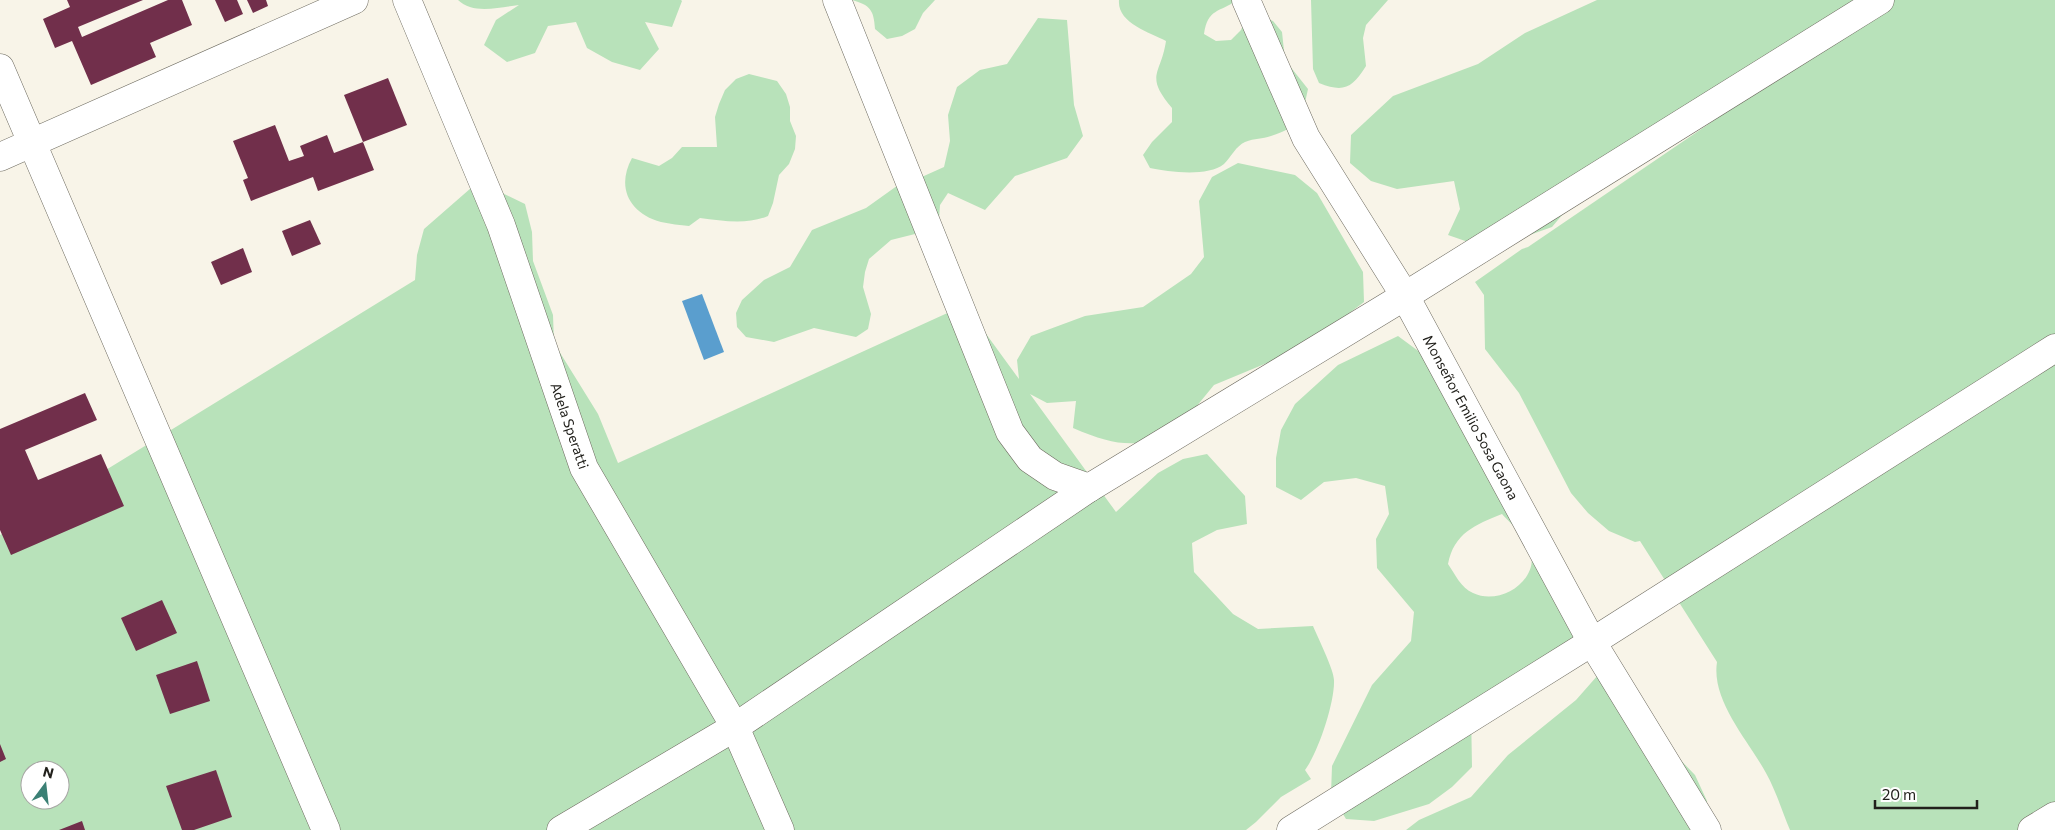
<svg xmlns="http://www.w3.org/2000/svg" width="2055" height="830" viewBox="0 0 2055 830" font-family="Commissioner,sans-serif">
<rect width="100%" height="100%" fill="#f8f4e8"/>
<g fill="#b8e2ba" fill-rule="evenodd">
<path d="M 458,0 L 681,0 L 682,1 L 672,27 L 645,22 L 659,49 L 640,70 L 612,62 L 587,48 L 576,22 L 548,26 L 535,53 L 507,62 L 484,45 L 496,20 L 519,5 C 500,7 473,15 458,0 Z"/>
<path d="M 852,0 L 935,0 L 923,13 L 915,29 L 902,36 L 887,39 L 875,29 C 874,10 870,5 852,0 Z"/>
<path d="M 1119,0 L 1237,0 C 1219,13 1208,8 1204,34 L 1216,41 L 1231,40 L 1241,30 L 1247,16 L 1261,16 L 1273,21 L 1282,32 L 1285,60 L 1308,89 C 1302,117 1300,127 1271,136 C 1262,139 1255,138 1245,142 C 1236,146 1231,157 1224,164 C 1208,177 1169,172 1150,168 L 1143,155 L 1152,142 L 1172,122 L 1172,108 C 1144,75 1161,75 1166,41 C 1149,32 1117,23 1119,0 Z"/>
<path d="M 1311,0 L 1388,0 L 1366,25 L 1363,38 L 1366,66 C 1352,88 1344,93 1319,83 L 1313,69 Z"/>
<path d="M 1597,0 L 2055,0 L 2055,830 L 1790,830 C 1782,811 1776,791 1766,773 C 1748,740 1711,701 1717,662 L 1640,541 L 1635,542 L 1609,531 L 1588,513 L 1571,493 L 1519,393 L 1485,349 L 1484,295 L 1475,282 L 1522,249 L 1528,247 L 1716,119 L 1637,149 L 1589,183 L 1552,227 L 1501,245 L 1474,244 L 1448,235 L 1460,209 L 1454,181 L 1397,189 L 1371,181 L 1350,163 L 1351,135 L 1393,96 L 1478,64 L 1525,33 Z"/>
<polygon points="1038,18 1067,20 1074,105 1083,136 1067,158 1015,176 985,210 948,193 940,205 939,219 931,230 891,240 869,259 865,272 863,287 871,314 868,329 856,337 814,328 774,342 746,337 737,327 736,313 742,300 764,280 790,267 812,230 866,208 901,183 915,180 944,167 950,141 948,115 957,87 980,70 1007,64"/>
<path d="M 749,74 L 777,81 L 786,94 L 790,107 L 790,121 L 796,136 L 795,149 L 789,164 L 779,175 L 773,203 L 768,216 C 747,225 723,221 700,218 L 689,226 C 680,225 670,224 661,222 C 629,213 616,187 632,158 L 659,166 L 672,158 L 682,147 L 717,147 L 715,117 L 719,104 L 725,90 L 736,79 Z"/>
<path d="M 1238,163 L 1295,175 L 1317,193 L 1363,272 L 1364,302 L 1294,355 L 1267,363 L 1214,385 L 1196,407 L 1181,433 C 1135,448 1118,447 1073,428 L 1076,401 L 1047,403 L 1030,394 L 1116,512 L 1158,473 L 1183,459 L 1207,454 L 1245,496 L 1247,524 L 1217,530 L 1192,543 L 1194,572 L 1233,614 L 1258,629 L 1313,626 C 1318,638 1334,670 1334,680 C 1335,702 1318,753 1305,770 L 1311,779 L 1281,797 L 1256,822 L 1246,830 L 0,830 L 0,535 L 415,280 L 417,255 L 424,229 L 471,188 L 500,192 L 525,204 L 532,232 L 533,261 L 553,315 L 554,343 L 598,414 L 618,463 L 965,305 L 1019,379 L 1017,360 L 1031,336 L 1085,316 L 1143,307 L 1191,274 L 1204,257 L 1199,201 L 1212,177 ZM 30,770 L 60,770 L 60,800 L 30,800 Z"/>
<path d="M 1398,336 L 1421,353 L 1587,642 L 1471,710 L 1472,767 L 1452,787 L 1429,804 L 1374,821 L 1346,819 L 1331,794 L 1332,766 L 1372,685 L 1411,641 L 1414,612 L 1377,568 L 1376,539 L 1389,514 L 1385,486 L 1356,478 L 1324,482 L 1301,500 L 1276,487 L 1276,458 L 1281,430 L 1295,404 L 1338,365 ZM 1502,514 C 1510,523 1524,535 1529,547 C 1543,577 1502,607 1473,593 C 1461,588 1455,574 1448,564 C 1454,533 1475,525 1502,514 Z"/>
<polygon points="1598,675 1695,775 1707,801 1698,830 1406,830 1419,820 1471,797 1508,755 1576,700"/>
</g>
<polygon fill="#5a9ece" points="702,294 724,352 704,360 682,301"/>
<g fill="#712f4b">
<polygon points="67,0 143,0 78,27 82,37 168,0 182,0 192,25 150,43 156,57 91,85 72,41 55,48 43,19 70,7"/>
<polygon points="215,0 237,0 243,14 225,22"/>
<polygon points="247,0 266,0 268,6 253,13"/>
<polygon points="388,78 407,125 363,142 344,95"/>
<polygon points="275,125 289,161 304,156 300,146 327,135 334,153 363,142 374,170 318,191 313,177 251,201 243,180 248,178 233,141"/>
<polygon points="310,220 321,244 292,256 282,231"/>
<polygon points="243,248 252,272 221,285 211,262"/>
<polygon points="85,393 97,420 25,450 38,480 101,454 124,506 11,555 0,530 0,429"/>
<polygon points="162,600 177,633 136,651 121,618"/>
<polygon points="197,661 210,701 170,714 156,675"/>
<polygon points="0,744 6,759 0,762"/>
<polygon points="216,770 232,817 194,830 182,830 166,786"/>
<polygon points="82,821 85,830 59,830"/>
</g>
<g fill="none" stroke-linecap="round" stroke-linejoin="round">
<g stroke="#6e6b60" stroke-width="29">
<g id="minor">
<path id="s1" d="M 407,0 L 501,225 L 584,468 L 735,727 L 780,830"/>
<polyline points="837,0 1010,432 1030,459 1055,476 1089,488"/>
<path id="s2" d="M 1246,0 L 1306,138 L 1405,296 L 1592,642 L 1707,830"/>
<polyline points="0,68 326,830"/>
<polyline points="0,157 354,0"/>
<polyline points="561,830 735,727 1089,488 1405,296 1880,0"/>
<polyline points="1291,830 1592,642 2055,348"/>
<polyline points="2032,830 2055,816"/>
</g>
</g>
<use href="#minor" stroke="#fff" stroke-width="28"/>
</g>
<g text-anchor="middle" stroke-width="5" stroke-linejoin="round" paint-order="stroke">
<g font-size="14" fill="#22211c" stroke="#fff">
<text dy="5" stroke="none"><textPath href="#s2" startOffset="475">Monseñor Emilio Sosa Gaona</textPath></text>
<text dy="5" stroke="none"><textPath href="#s1" startOffset="456">Adela Speratti</textPath></text>
</g>
</g>
<g transform="translate(45 785) rotate(15)"><circle r="24" fill="#ffffff" stroke="#a7a6a4"/>
<path d="M0-4L9 19L0 12L-9 19Z" fill="#3b8075"/>
<text y="-8" font-size="14" font-weight="bold" text-anchor="middle" fill="#22211c">N</text>
</g>
<path d="M1875 800v8h102v-8" fill="none" stroke="#22211c" stroke-width="2.5"/>
<text x="1882" y="800" font-size="15" fill="#22211c" stroke="#ffffff" stroke-width="4" paint-order="stroke">20 m</text>
</svg>
